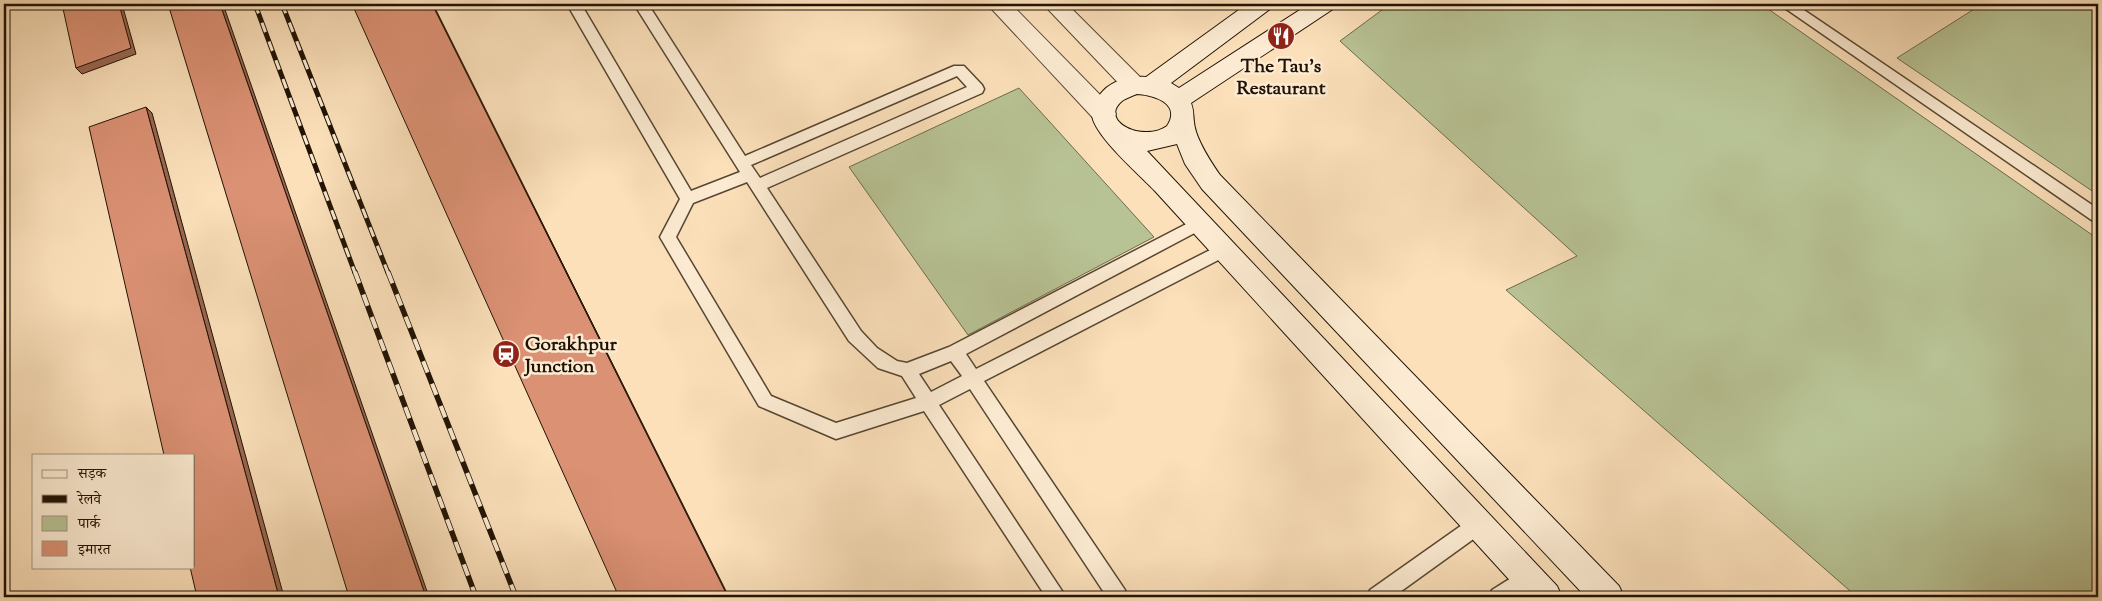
<svg xmlns="http://www.w3.org/2000/svg" width="2102" height="601" viewBox="0 0 2102 601" font-family="'Sorts Mill Goudy','Noto Serif Devanagari',serif">
<rect width="100%" height="100%" fill="#fbe0ba"/>
<filter id="stains"><feTurbulence type="fractalNoise" baseFrequency=".004" numOctaves="4"/><feColorMatrix values="0 0 0 0 .2 0 0 0 0 .09 0 0 0 0 .02 0 0 0 .5 -.17"/></filter>
<radialGradient id="worn" r=".72"><stop offset=".6" stop-color="#630" stop-opacity="0"/><stop offset="1" stop-color="#630" stop-opacity=".3"/></radialGradient>
<g fill="#b8c395" stroke="#6c6b4c">
<polygon points="1390,4 1761,4 2098,239 2098,597 1857,597 1506,290 1577,256 1340,41"/>
<polygon points="1982,4 2098,4 2098,195 1897,58"/>
<polygon points="1019,88 1154,237 968,335 849,167"/>
</g>
<g fill="none" stroke-linecap="round" stroke-linejoin="round">
<g stroke="#574632" stroke-width="3">
<g id="service">
<path d="M 567,4 L 581,4 L 691,191 L 740,172 L 634,4 L 648,4 L 745,156 L 954,66 L 964,66 L 982,85 L 984,89 L 982,93 L 767,188 L 861,331 L 877,348 L 897,361 L 907,363 L 949,347 L 1194,220 L 1199,218 L 1204,220 L 1207,224 L 1204,228 L 966,354 L 976,369 L 1218,246 L 1224,244 L 1230,246 L 1232,250 L 1230,254 L 984,381 L 1125,590 L 1127,597 L 1107,597 L 970,389 L 939,405 L 1066,597 L 1046,597 L 924,411 L 836,439 L 759,406 L 660,237 L 680,199 ZM 957,76 L 967,87 L 760,178 L 751,165 ZM 747,182 L 849,341 L 878,368 L 902,376 L 916,398 L 836,423 L 771,396 L 676,237 L 693,203 ZM 951,361 L 962,376 L 931,392 L 919,374 Z"/>
<polygon points="1779,4 1795,4 2098,209 2098,223 2093,221"/>
<polygon points="1479,515 1486,518 1488,524 1486,530 1393,597 1368,597 1370,590 1472,518"/>
<path d="M 1527,568 L 1534,571 L 1536,577 C 1528,598 1509,597 1490,597 L 1492,590 Z"/>
</g>
</g>
<g stroke="#574632" stroke-width="2">
<g id="tertiary">
<polygon points="987,4 1011,4 1113,108 1116,114 1113,120 1104,123 1095,120"/>
<polygon points="1043,4 1067,4 1142,79 1146,85 1142,91 1134,93 1126,91"/>
</g>
</g>
<g stroke="#201304" stroke-width="2">
<path id="secondary" d="M 1247,4 L 1273,4 L 1270,9 L 1171,83 L 1179,88 L 1309,4 L 1336,4 L 1333,9 L 1191,103 C 1194,111 1193,115 1194,122 C 1195,138 1211,162 1220,175 L 1619,586 L 1624,597 L 1586,597 L 1202,189 L 1185,164 L 1177,144 L 1147,151 L 1557,586 L 1562,597 L 1525,597 L 1155,191 C 1141,176 1092,134 1092,114 C 1092,104 1097,98 1103,91 C 1113,80 1132,76 1146,77 ZM 1137,94 C 1153,95 1182,103 1167,126 C 1143,143 1098,121 1122,101 C 1126,98 1132,96 1137,94 Z"/>
</g>
<use href="#service" fill="#fcebd2" fill-rule="evenodd"/>
<use href="#tertiary" fill="#fcebd2" fill-rule="evenodd"/>
<use href="#secondary" fill="#fcebd2" fill-rule="evenodd"/>
<g stroke="#201304" stroke-width="5">
<g id="rail-far1">
<polyline points="255,4 355,273"/>
<polyline points="282,4 388,273"/>
</g>
</g>
<g stroke="#201304" stroke-width="5.5">
<g id="rail">
<polyline points="355,272 476,597"/>
<polyline points="388,272 516,597"/>
</g>
</g>
<use href="#rail-far1" stroke="#fcebd2" stroke-width="3" stroke-dasharray="10" stroke-linecap="butt"/>
<use href="#rail" stroke="#fcebd2" stroke-width="4" stroke-dasharray="12" stroke-linecap="butt"/>
</g>
<g fill="#996651" stroke="#201304">
<polygon points="119,4 122,4 136,54 82,74 76,68"/>
<polygon points="220,4 223,4 429,597 426,597"/>
<polygon points="432,4 433,4 729,597 728,597"/>
<polygon points="146,107 152,113 284,597 279,597"/>
</g>
<g fill="#db9174" stroke="#201304">
<polygon points="62,4 119,4 131,48 76,68"/>
<polygon points="168,4 220,4 426,597 349,597"/>
<polygon points="352,4 432,4 728,597 619,597"/>
<polygon points="146,107 279,597 197,597 190,567 194,567 194,455 164,455 89,127"/>
<polygon points="879,593 881,597 872,597"/>
</g>
<defs>
<g id="restaurant-disc" transform="scale(1.4375)"><circle r="9.5" fill="#8f2418" stroke="#fcebd2"/><path d="M-5-6h1v4h1v-4h1v4h1v-4h1v5L-1.5 .5V6h-2V.5L-5-1ZM5-6V6H3V1.5H1.5Q1.5-4 5-6Z" fill="#fff"/></g>
<g id="station-disc" transform="scale(1.4375)"><circle r="9.5" fill="#8f2418" stroke="#fcebd2"/><path d="M-3-6H3Q5-6 5-4V2Q5 4 3 4L4.5 6H3L1.5 4h-3L-3 6H-4.5L-3 4Q-5 4-5 2V-4Q-5-6-3-6ZM-3.5-4v3h7v-3ZM-3.5 1v1.5H-2V1ZM2 1v1.5H3.5V1Z" fill="#fff"/></g>
</defs>
<g fill-rule="evenodd">
<use href="#restaurant-disc" x="1281" y="36"/>
<use href="#station-disc" x="506" y="354"/>
</g>
<g text-anchor="middle" stroke-width="5" stroke-linejoin="round" paint-order="stroke">
<g font-size="19" font-weight="bold" fill="#201304" stroke="#fcebd2">
<text x="1281" y="72">The Tau's<tspan x="1281" dy="22">Restaurant</tspan></text>
<text x="525" y="350" text-anchor="start">Gorakhpur<tspan x="525" dy="22">Junction</tspan></text>
</g>
</g>
<rect width="2102" height="601" fill="none" stroke="#fbe0ba" stroke-width="20"/>
<rect x="5" y="5" width="2092" height="591" fill="none" stroke="#201304" stroke-width="2.5"/>
<rect x="10" y="10" width="2082" height="581" fill="none" stroke="#201304"/>
<rect x="32" y="454" width="162" height="115" fill="#fcebd2" stroke="#a49580"/>
<rect x="42" y="470" width="25" height="8" fill="#fcebd2" stroke="#a49580"/>
<text x="78" y="478" font-size="15" fill="#201304">सड़क</text>
<rect x="42" y="495" width="25" height="8" fill="#201304" stroke="#a49580"/>
<text x="78" y="504" font-size="15" fill="#201304">रेलवे</text>
<rect x="42" y="516" width="25" height="15" fill="#b8c395" stroke="#a49580"/>
<text x="78" y="528" font-size="15" fill="#201304">पार्क</text>
<rect x="42" y="541" width="25" height="15" fill="#db9174" stroke="#a49580"/>
<text x="78" y="554" font-size="15" fill="#201304">इमारत</text>
<rect width="100%" height="100%" filter="url(#stains)"/>
<rect width="100%" height="100%" fill="url(#worn)"/>
</svg>
